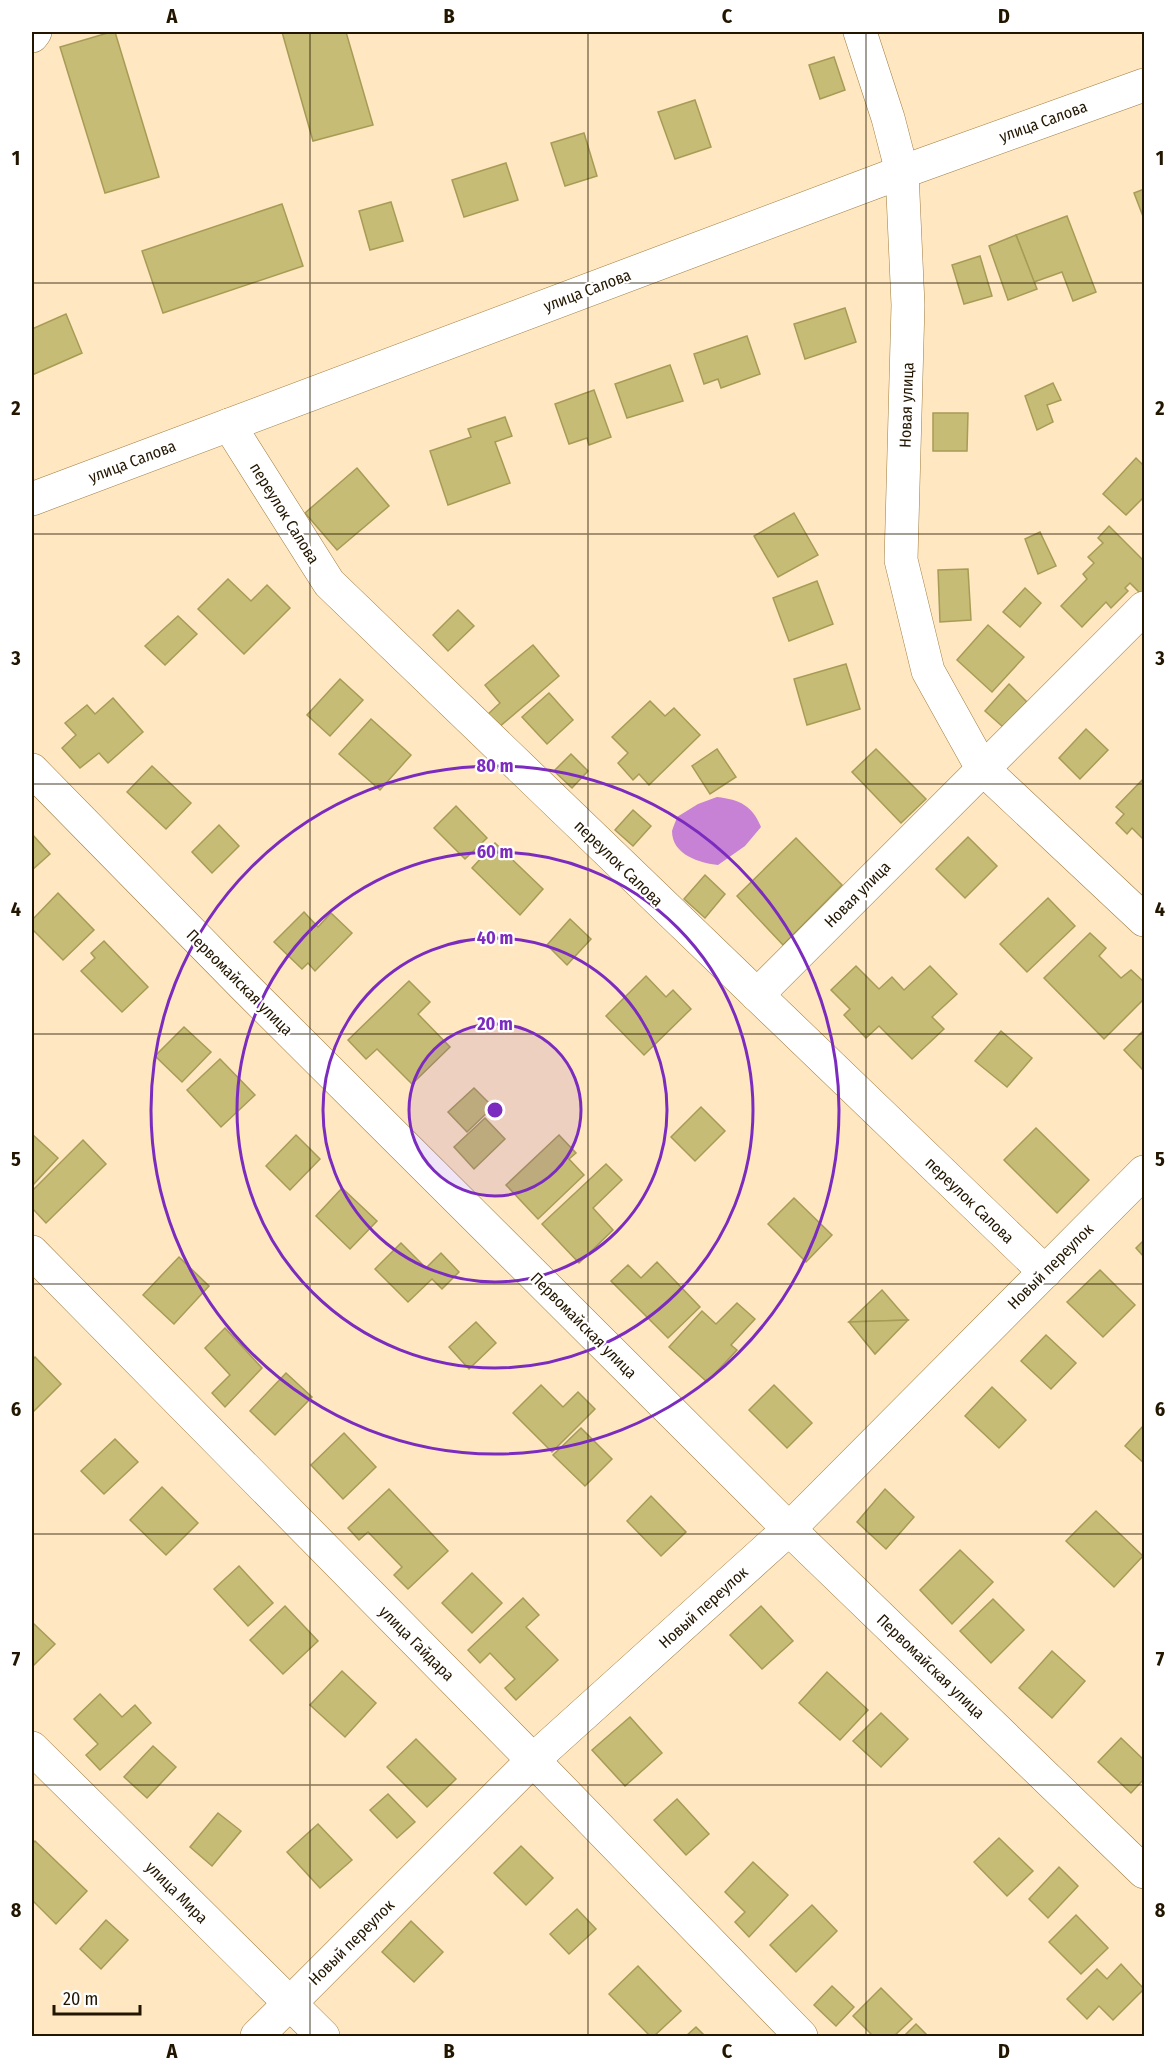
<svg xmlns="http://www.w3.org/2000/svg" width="1176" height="2068" viewBox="0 0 1176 2068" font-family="'Fira Sans Condensed',sans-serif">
<rect width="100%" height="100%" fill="#fee7c1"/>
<path fill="#c781d5" d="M 717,797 C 740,800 752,805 761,827 L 745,846 L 718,865 C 700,863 672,855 672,831 C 673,827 676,821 677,817 L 698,804 Z"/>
<g fill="#c7bc75" stroke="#a79c56" stroke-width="1.5">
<polygon points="111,32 115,32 159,177 105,193 60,47"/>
<polygon points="282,32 346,32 373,125 313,141"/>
<polygon points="834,57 845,90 820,99 809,65"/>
<polygon points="695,100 711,147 675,159 658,112"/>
<polygon points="584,133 597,176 565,186 551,143"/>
<polygon points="506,163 518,200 464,217 452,180"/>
<polygon points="1144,189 1144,219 1134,193"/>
<polygon points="391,202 403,241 370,250 359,211"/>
<polygon points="282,204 303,266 163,313 142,251"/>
<polygon points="1067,216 1096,292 1073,301 1062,272 1034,282 1016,235"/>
<polygon points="1016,235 1037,289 1008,300 989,246"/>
<polygon points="980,256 992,296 964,304 952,265"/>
<polygon points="845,308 856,342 805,359 794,324"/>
<polygon points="66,314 82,353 32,375 32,329"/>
<polygon points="747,336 760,374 721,388 718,379 704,384 694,354"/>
<polygon points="670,365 683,401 627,418 615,384"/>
<polygon points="1053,383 1061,400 1047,405 1053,422 1037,430 1025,396"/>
<polygon points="594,390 611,437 589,445 587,438 569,444 555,404"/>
<polygon points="933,413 968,413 967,451 933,451"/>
<polygon points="505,417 512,436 495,442 510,483 448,505 430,451 471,437 468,429"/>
<polygon points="1136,458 1144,466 1144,497 1126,515 1103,494"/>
<polygon points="357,468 389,506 337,550 305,513"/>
<polygon points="794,513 818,555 778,577 754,536"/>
<polygon points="1109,526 1144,561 1144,592 1142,595 1130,583 1125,588 1128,591 1111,608 1106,602 1082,627 1061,606 1087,579 1083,574 1094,563 1088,557 1103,543 1098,538"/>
<polygon points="1040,532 1056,566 1038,574 1025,539"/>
<polygon points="968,569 971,620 940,622 938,570"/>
<polygon points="228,579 251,601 267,585 290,608 244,654 198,609"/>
<polygon points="817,581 833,624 789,641 773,598"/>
<polygon points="1025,588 1041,603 1020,627 1003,612"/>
<polygon points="458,610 474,626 448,651 433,635"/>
<polygon points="178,616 197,634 165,665 145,646"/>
<polygon points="988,625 1024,657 992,692 957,660"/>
<polygon points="533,645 559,676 498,728 487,715 500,703 485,685"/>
<polygon points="846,664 860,709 807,725 794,679"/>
<polygon points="340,679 363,700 330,736 307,715"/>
<polygon points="1009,684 1027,702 1003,727 985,711"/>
<polygon points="549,693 573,720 547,744 522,717"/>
<polygon points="113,698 143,732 108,763 99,753 80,768 62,748 76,735 65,723 87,705 95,714"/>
<polygon points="650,701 665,716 674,708 700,735 649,785 639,774 633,780 618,763 628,753 612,737"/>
<polygon points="371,719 411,755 380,790 339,754"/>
<polygon points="1086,729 1108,750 1080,779 1059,758"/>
<polygon points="717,749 736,777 710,794 692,766"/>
<polygon points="876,749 926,799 901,823 852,772"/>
<polygon points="571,754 588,771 572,788 554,771"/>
<polygon points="152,766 191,803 166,829 127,792"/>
<polygon points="1144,778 1144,840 1132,828 1127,834 1116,823 1124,814 1116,807"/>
<polygon points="456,806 487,838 465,859 434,828"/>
<polygon points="633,810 651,826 633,846 615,830"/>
<polygon points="219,825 239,846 212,873 192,852"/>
<polygon points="32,834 50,854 32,870"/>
<polygon points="968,837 997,866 965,898 936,869"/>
<polygon points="796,838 842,885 783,945 737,896"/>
<polygon points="495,843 543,889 520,915 472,868"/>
<polygon points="705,875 725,894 705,918 684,899"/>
<polygon points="58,893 94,930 63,960 32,929 32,920"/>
<polygon points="1048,898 1075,926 1027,972 1000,944"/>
<polygon points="304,912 318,927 331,913 352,933 315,971 308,963 302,969 274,942"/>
<polygon points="570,919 591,939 567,965 547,945"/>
<polygon points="1090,933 1106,948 1099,956 1121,978 1131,970 1144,982 1144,999 1104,1039 1044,978"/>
<polygon points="104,941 148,987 122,1012 81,971 95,958 91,953"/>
<polygon points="856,966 879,989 892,977 904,990 930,966 957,994 932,1017 944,1029 912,1059 879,1026 866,1038 844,1015 850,1009 831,990"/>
<polygon points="646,976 666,997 673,990 691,1009 644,1055 606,1016"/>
<polygon points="409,981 430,1002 418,1014 450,1047 412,1084 377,1049 366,1059 348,1040"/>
<polygon points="184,1027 211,1052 182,1082 155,1056"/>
<polygon points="1144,1030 1144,1071 1124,1050"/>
<polygon points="1001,1031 1032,1058 1007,1087 975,1061"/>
<polygon points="220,1059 255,1095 221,1127 187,1090"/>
<polygon points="474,1088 493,1107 467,1132 448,1112"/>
<polygon points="701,1107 725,1131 695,1161 671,1137"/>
<polygon points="485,1118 505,1139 474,1169 454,1147"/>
<polygon points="1036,1128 1089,1180 1057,1213 1004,1160"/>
<polygon points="32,1134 58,1158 32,1186"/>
<polygon points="296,1135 320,1159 290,1190 266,1166"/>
<polygon points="559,1135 576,1153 569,1159 584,1175 538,1219 506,1185"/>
<polygon points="83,1140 106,1164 46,1223 32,1208 32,1191"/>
<polygon points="606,1164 622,1180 593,1208 613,1230 579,1263 542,1224"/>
<polygon points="342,1188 377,1221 350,1249 316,1216"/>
<polygon points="794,1198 832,1235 806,1262 768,1224"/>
<polygon points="1144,1240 1144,1257 1136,1248"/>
<polygon points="401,1243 426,1268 441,1253 459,1272 442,1289 432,1279 408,1302 375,1269"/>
<polygon points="179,1257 209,1286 174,1324 143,1295"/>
<polygon points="657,1262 700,1307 668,1338 611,1281 628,1265 641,1278"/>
<polygon points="1100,1270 1135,1305 1103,1337 1067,1302"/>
<polygon points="882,1290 908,1320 849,1322"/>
<polygon points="737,1303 755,1319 731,1345 737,1350 707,1382 669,1347 702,1311 716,1324"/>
<polygon points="908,1320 875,1354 849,1322"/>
<polygon points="476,1322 496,1343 469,1369 449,1347"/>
<polygon points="225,1328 262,1368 225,1407 212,1393 230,1375 205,1348"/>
<polygon points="1046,1335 1076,1363 1051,1389 1021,1361"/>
<polygon points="35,1357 61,1384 33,1412 32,1361"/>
<polygon points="286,1373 312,1397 275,1435 250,1411"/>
<polygon points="541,1385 563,1407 578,1392 595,1409 552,1452 513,1413"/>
<polygon points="774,1385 812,1423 787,1448 749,1410"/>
<polygon points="992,1387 1026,1420 999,1448 965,1416"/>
<polygon points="1144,1425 1144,1463 1125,1446"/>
<polygon points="581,1428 612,1459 585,1486 553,1455"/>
<polygon points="344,1433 376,1467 343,1499 311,1465"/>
<polygon points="115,1439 138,1462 104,1494 81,1471"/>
<polygon points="162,1487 198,1523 166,1555 130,1520"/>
<polygon points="389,1489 448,1551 408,1589 394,1575 402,1567 368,1532 359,1540 348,1528"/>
<polygon points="885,1489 914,1517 886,1549 857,1522"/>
<polygon points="651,1496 686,1532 661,1556 627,1521"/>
<polygon points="1096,1511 1143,1556 1114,1587 1066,1541"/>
<polygon points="960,1550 993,1582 952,1624 920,1590"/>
<polygon points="239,1566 273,1603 248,1626 214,1589"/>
<polygon points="472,1573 502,1603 472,1633 442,1603"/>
<polygon points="523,1598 539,1615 526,1627 558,1660 516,1700 505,1688 515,1679 490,1653 480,1663 468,1650"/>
<polygon points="993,1599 1024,1630 991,1663 960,1631"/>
<polygon points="285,1606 318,1641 283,1674 250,1640"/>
<polygon points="761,1606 793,1641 762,1669 730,1635"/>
<polygon points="34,1624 55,1644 32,1667 32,1626"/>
<polygon points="1052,1651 1085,1681 1052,1718 1019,1688"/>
<polygon points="342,1671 376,1703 345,1737 310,1705"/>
<polygon points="827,1672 868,1710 840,1740 799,1703"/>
<polygon points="100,1694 122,1717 135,1705 151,1723 100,1770 86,1755 98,1744 74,1719"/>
<polygon points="881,1713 908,1739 881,1767 853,1741"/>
<polygon points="630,1717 662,1753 625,1786 592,1750"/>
<polygon points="1121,1738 1144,1760 1144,1779 1131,1793 1098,1762"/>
<polygon points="416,1739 456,1779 427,1807 387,1767"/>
<polygon points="153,1746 176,1767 147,1798 124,1777"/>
<polygon points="388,1794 415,1822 397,1838 370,1810"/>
<polygon points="677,1799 709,1834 686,1855 654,1820"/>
<polygon points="218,1813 241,1831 212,1866 190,1847"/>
<polygon points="318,1824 352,1860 320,1888 287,1852"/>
<polygon points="999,1838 1033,1871 1007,1896 974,1862"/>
<polygon points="35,1841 87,1891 56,1924 32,1900 32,1844"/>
<polygon points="521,1846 553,1878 526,1905 494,1873"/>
<polygon points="753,1862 788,1895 749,1937 735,1922 745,1912 725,1892"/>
<polygon points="1059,1867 1078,1886 1048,1918 1029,1899"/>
<polygon points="812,1905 837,1931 796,1972 770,1945"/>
<polygon points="577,1909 596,1929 569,1954 550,1934"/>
<polygon points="1076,1915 1108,1948 1081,1974 1049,1942"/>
<polygon points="106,1920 128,1940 101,1969 80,1949"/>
<polygon points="411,1921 443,1952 414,1982 382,1952"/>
<polygon points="1121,1964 1144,1989 1113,2020 1099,2006 1087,2019 1067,1999 1097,1969 1107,1979"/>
<polygon points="638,1966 681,2011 654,2036 650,2036 609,1994"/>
<polygon points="832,1986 854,2007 836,2026 814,2005"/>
<polygon points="881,1988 912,2019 894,2036 873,2036 853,2016"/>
<polygon points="916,2024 928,2036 904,2036"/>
<polygon points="696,2027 705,2036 686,2036"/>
</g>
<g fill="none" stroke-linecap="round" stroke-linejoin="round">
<g stroke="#9f7c3d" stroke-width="34">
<g id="minor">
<polyline points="860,32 888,118 902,172 908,305 901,560 928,671 982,768 1144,920"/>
<polyline points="32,36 35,32"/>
<polyline points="229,425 329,583 1045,1272"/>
<polyline points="32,499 902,172 1144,85"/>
<polyline points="32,770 245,987 789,1529 1144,1872"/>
<polyline points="757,995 1144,608"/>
<polyline points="32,1252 533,1760 801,2036"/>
<polyline points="32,1748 323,2036"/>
<polyline points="257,2036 533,1760 789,1529 1144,1172"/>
</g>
</g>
<use href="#minor" stroke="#fff" stroke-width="33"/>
</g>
<path fill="none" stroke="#231600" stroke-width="1.5" stroke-opacity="0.55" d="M 310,32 L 310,2036M 588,32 L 588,2036M 866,32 L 866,2036M 32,283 L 1144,283M 32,534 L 1144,534M 32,784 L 1144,784M 32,1034 L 1144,1034M 32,1284 L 1144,1284M 32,1534 L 1144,1534M 32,1785 L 1144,1785"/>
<circle cx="495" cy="1110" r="86" fill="#7b2cbf" fill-opacity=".12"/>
<g fill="none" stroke="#7b2cbf" stroke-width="3">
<circle cx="495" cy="1110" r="86"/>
<circle cx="495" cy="1110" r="172"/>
<circle cx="495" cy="1110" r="258"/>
<circle cx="495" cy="1110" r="344"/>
</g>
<g text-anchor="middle" stroke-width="4.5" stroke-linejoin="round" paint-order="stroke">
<g font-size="16" fill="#231600" stroke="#fff">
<text transform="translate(1043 121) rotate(-20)" y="6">улица Салова</text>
<text transform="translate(587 290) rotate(-21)" y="6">улица Салова</text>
<text transform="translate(906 405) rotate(-88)" y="6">Новая улица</text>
<text transform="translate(132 461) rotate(-21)" y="6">улица Салова</text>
<text transform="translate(285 513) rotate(58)" y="6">переулок Салова</text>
<text transform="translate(619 863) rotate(44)" y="6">переулок Салова</text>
<text transform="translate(857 894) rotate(-45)" y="6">Новая улица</text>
<text transform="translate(240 982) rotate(45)" y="6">Первомайская улица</text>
<text transform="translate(970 1200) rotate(44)" y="6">переулок Салова</text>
<text transform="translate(1050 1266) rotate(-45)" y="6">Новый переулок</text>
<text transform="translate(584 1325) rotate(45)" y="6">Первомайская улица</text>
<text transform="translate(703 1607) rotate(-42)" y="6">Новый переулок</text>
<text transform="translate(417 1643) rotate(45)" y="6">улица Гайдара</text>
<text transform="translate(931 1666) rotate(44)" y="6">Первомайская улица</text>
<text transform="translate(177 1892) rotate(45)" y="6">улица Мира</text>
<text transform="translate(351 1942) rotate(-45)" y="6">Новый переулок</text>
</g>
</g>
<circle cx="495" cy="1110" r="9" fill="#7b2cbf" stroke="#fff" stroke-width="3"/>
<g font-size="18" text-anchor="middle" font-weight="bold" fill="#7b2cbf" stroke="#fff" stroke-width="4.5" stroke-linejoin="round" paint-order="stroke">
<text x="495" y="772">80 m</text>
<text x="495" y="858">60 m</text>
<text x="495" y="944">40 m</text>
<text x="495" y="1030">20 m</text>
</g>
<rect width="1176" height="2068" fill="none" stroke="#ffffff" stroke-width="66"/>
<path d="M54 2005v9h86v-9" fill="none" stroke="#231600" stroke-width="3"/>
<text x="63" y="2005" font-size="18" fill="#231600" stroke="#ffffff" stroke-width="4.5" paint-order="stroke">20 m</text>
<rect x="33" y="33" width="1110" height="2002" fill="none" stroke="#231600" stroke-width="2"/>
<g font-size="20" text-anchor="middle" font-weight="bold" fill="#231600">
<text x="172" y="23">A</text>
<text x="449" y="23">B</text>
<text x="727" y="23">C</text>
<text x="1004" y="23">D</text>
<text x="16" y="165">1</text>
<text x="1160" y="165">1</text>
<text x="16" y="415">2</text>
<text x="1160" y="415">2</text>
<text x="16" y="665">3</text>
<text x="1160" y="665">3</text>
<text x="16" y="916">4</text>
<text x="1160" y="916">4</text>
<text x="16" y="1166">5</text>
<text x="1160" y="1166">5</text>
<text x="16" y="1416">6</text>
<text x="1160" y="1416">6</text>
<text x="16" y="1666">7</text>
<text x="1160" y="1666">7</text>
<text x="16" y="1917">8</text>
<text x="1160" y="1917">8</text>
<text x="172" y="2058">A</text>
<text x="449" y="2058">B</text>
<text x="727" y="2058">C</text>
<text x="1004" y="2058">D</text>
</g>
</svg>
